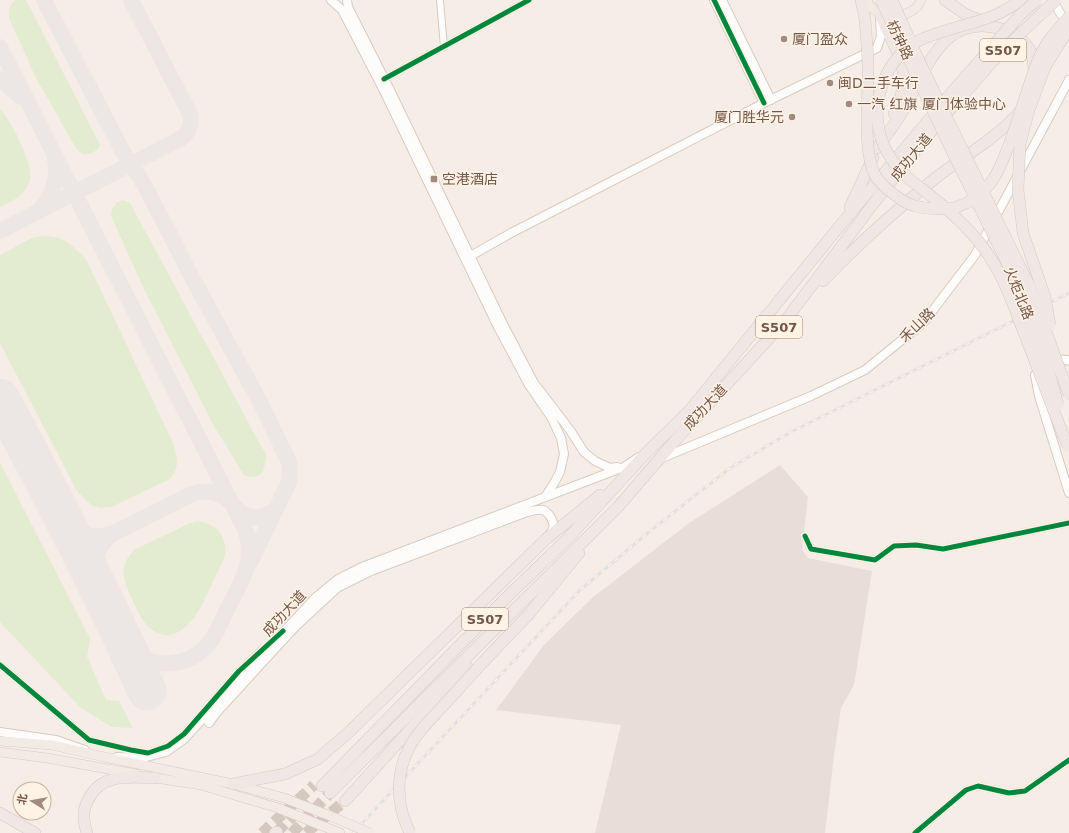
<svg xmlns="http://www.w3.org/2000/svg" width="1069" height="833" viewBox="0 0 1069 833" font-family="'DejaVu Sans','Noto Sans SC',sans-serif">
<rect width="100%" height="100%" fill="#f6eee6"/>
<polygon fill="#e8ded7" points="780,465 808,497 802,550 808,558 872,571 854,685 841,708 834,756 825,833 595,833 621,725 496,710 544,645 592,598 689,523"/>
<g fill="#e3ebd1">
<path d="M 16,0 L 26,0 L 100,145 C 96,153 91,154 82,154 L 76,148 L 36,78 L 9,18 C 8,9 9,5 16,0 Z"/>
<path d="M 0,109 C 11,120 33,163 30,179 C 30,182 27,187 25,190 C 19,199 9,202 0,207 Z"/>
<path d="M 123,200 L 130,203 L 266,455 C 265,469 262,482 244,475 L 213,424 L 144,289 L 111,216 L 112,209 L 117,202 Z"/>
<path d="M 45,236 C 64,236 73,246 86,259 L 172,441 C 177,457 181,464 170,479 L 111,507 L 100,508 L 91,505 L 77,491 L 0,343 L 0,255 L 32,238 Z"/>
<polygon points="0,462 90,639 87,657 106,700 119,701 133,728 112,727 81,708 0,622"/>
<path d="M 197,521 C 208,523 220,527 223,539 C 225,543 226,551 225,554 C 224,561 218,570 215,577 C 206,597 188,645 158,633 C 142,627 136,606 129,592 C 121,575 121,561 136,549 L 188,524 Z"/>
</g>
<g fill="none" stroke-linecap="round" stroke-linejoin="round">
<g stroke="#ece7e4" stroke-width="16">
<polyline points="44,0 123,152 145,186 194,281 259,400 289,462 290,473 289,482 251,561"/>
<path d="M 0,47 L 246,531 C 255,564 242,579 228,608 C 221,622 215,639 204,649 C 184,667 151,669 131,651 C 123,643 119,631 114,622 C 100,594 81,558 112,534 C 70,545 62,515 46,484"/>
<polyline points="0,79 21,97"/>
<path d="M 39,211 C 53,195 59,179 55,159"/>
<path d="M 0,231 L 180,139 C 189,133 193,123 189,112 L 131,0"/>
<path d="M 235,507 C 249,521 261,520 276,509"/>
<path d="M 112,534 L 192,494 C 208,488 220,493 233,504"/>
</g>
<path stroke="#ece7e4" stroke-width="39" d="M 0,398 C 52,494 102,592 147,691"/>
<g stroke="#d5c8be" stroke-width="11" stroke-dasharray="11 5.5" stroke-linecap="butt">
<polyline points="277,832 309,799"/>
<polyline points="262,833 314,785"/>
<polyline points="292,833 330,793"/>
<polyline points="306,833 345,801"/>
</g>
<g stroke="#d5c9c2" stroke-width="8">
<g id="street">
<polyline points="440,0 444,47"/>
<polyline points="384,79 529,0"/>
<polyline points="805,536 811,549 875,560 894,546 916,545 943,549 1069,523"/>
<polyline points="0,665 89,740 131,750 148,753 168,746 184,734 239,671 261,650"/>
<polyline points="915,833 966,790 978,786 1009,793 1025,791 1069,760"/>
</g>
</g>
<g stroke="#d6cbc3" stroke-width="10">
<g id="secondary">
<polyline points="331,0 342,10 384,91 498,327 529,385 551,417 561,438 564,454 560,472 553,485 545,497"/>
<polyline points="347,0 348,7 389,88 503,324 534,383 570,430 584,452 595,461 610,468 617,467"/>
<polyline points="714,0 764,103"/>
<polyline points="722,0 771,100"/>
<polyline points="1053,0 1060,13 1068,23"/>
<polyline points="467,258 511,233 764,103 877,48 881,36 880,19"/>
<polyline points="1052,359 1067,360 1069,361"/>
<polyline points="1038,371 1035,375 1039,396 1069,493"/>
<polyline points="662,458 811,396 865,370 924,322 975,255 1069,80"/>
<path d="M 209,723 L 217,712 L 295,627 L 337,588 L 371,571 L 527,512 C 532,511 538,509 543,510 C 550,513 555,523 553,529 C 552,531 551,533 549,535"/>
<polyline points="0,732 56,740 85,750"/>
<polyline points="117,757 143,758 166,752 183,740 316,597 338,579 362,567 624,467 639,457"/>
</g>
</g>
<g stroke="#d5c9c4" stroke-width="10">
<g id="primary">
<path d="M 867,0 C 868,3 870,6 872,8 C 886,20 914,18 921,0"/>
<polyline points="0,741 52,745 100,756 233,784 284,798 328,815"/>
<polyline points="0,752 47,758 136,774"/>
<polyline points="149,777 201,785 278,808 340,833"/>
</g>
</g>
<g stroke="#d5c9c4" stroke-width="12">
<g id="highway">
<polyline points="861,0 865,19"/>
<polyline points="945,0 965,14 987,23"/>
<path d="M 879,12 C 886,29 905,63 904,80 C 903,92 899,103 894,113"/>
<polyline points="998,14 1023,0"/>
<path d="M 877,148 C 886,136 895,124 903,111 C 929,64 946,5 1013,33 C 1017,35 1028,46 1030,50 C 1033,56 1034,68 1034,74"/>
<polyline points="850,207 873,158"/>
<path d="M 823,281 C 856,246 895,211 933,180 C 962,157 997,139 1021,110"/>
<polyline points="484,661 529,614 579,553"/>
<polyline points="233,784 285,774 318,759 349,732 546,539 600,495"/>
<polyline points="322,786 503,601 569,537 648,451 689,411 843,222 952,92"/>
<polyline points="330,793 618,507 673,443 785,321 877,199 923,141 955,104"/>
<polyline points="345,801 467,667"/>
<polyline points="0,813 35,833"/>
<path d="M 87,833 C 83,820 82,812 88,800 C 101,773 129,777 155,778"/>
<polyline points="275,833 277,832"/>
</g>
</g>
<use href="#street" stroke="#fefcfb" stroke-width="6"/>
<use href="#secondary" stroke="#fefcfb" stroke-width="8"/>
<use href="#primary" stroke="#f1ebe3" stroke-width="9"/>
<use href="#highway" stroke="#f0e6e3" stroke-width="11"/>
<g stroke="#e3e0e3" stroke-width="3">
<polyline id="rail" points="353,833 579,591 649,532 730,468 791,432 1069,293"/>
</g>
<use href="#rail" stroke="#fff3e6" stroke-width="1.5" stroke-dasharray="4.5" stroke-linecap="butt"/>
<g stroke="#d5c9c4" stroke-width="10" stroke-linecap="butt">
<polyline id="primary-bridge" points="328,815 370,833"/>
</g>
<g stroke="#d5c9c4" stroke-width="12" stroke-linecap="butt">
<g id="highway-bridge">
<polyline points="881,0 949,145 1015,279 1047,364 1058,405"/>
<polyline points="892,0 919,61 1030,287 1069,395"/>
<path d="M 998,14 C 986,19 973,23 961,26 C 946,31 931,34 918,41 C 882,62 868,108 884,146 C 889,157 897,167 905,175 C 913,183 923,189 931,196 C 955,215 979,237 994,264 C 1006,283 1013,304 1021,325 C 1037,365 1051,406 1068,446"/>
<path d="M 865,19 C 866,35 868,51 868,67 C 869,96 862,150 875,175 C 881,186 903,203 915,206 C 929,209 944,211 957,207 C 969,203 981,194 989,185 C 996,177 1001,165 1005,155 C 1018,124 1026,90 1039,58 C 1045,43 1058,29 1069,17"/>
<polyline points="952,92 1020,15 1037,0"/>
<polyline points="955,104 1000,53 1056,0"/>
<polyline points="1050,325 1045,297 1023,233 1018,190 1020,144 1029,110 1045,67 1069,28"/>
<path d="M 410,833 C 396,805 395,774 410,746 C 418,731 432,718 443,706 C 457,691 470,676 484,661"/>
</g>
</g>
<use href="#primary-bridge" stroke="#f1ebe3" stroke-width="9"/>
<use href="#highway-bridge" stroke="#f0e6e3" stroke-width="11"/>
<g stroke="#fff3e6" stroke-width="8">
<g id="cycleway">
<polyline points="714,0 764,103"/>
<polyline points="384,79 529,0"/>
<polyline points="805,536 811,549 875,560 894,546 916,545 943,549 1069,523"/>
<polyline points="0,665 89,740 131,750 148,753 168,746 184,734 239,671 283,631"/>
<polyline points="915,833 966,790 978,786 1009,793 1025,791 1069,760"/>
</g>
</g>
<use href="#cycleway" stroke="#00873e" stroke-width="5"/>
</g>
<g fill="#a18a7f" stroke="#fff3e6" stroke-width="1.5">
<circle cx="784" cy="39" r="4"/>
<circle cx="830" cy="83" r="4"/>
<circle cx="849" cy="104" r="4"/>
<circle cx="792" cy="117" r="4"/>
<rect x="430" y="175" width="8" height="8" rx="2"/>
</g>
<g text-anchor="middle" stroke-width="3" stroke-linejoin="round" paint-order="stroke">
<g fill="#fff3e6" stroke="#9d8477" stroke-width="1">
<rect x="980" y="39" width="46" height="22" rx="3"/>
<rect x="756" y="316" width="46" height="22" rx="3"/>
<rect x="462" y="608" width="46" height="22" rx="3"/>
</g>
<g font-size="13" font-weight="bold" fill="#735448">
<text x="1003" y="55">S507</text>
<text x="779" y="332">S507</text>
<text x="485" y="624">S507</text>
</g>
<g font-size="14" fill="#735448" stroke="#fff3e6" text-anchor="start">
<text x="792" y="44">厦门盈众</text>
<text x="838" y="88">闽D二手车行</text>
<text x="857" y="109">一汽 红旗 厦门体验中心</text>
<text x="784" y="122" text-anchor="end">厦门胜华元</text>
<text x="442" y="184">空港酒店</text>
</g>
<g font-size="14" fill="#735448" stroke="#fff3e6">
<text transform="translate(900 40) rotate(65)" y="5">枋钟路</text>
<text transform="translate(911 157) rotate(-51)" y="5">成功大道</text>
<text transform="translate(1019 293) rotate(68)" y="5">火炬北路</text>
<text transform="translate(917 325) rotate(-44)" y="5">禾山路</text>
<text transform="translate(705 407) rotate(-47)" y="5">成功大道</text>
<text transform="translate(284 613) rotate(-47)" y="5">成功大道</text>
</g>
</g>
<g transform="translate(32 801) rotate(281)"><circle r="19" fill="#fff3e6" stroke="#c7b3a7"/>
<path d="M0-3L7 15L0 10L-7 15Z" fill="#a18a7f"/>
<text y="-6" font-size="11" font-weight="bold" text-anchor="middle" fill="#735448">北</text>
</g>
</svg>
